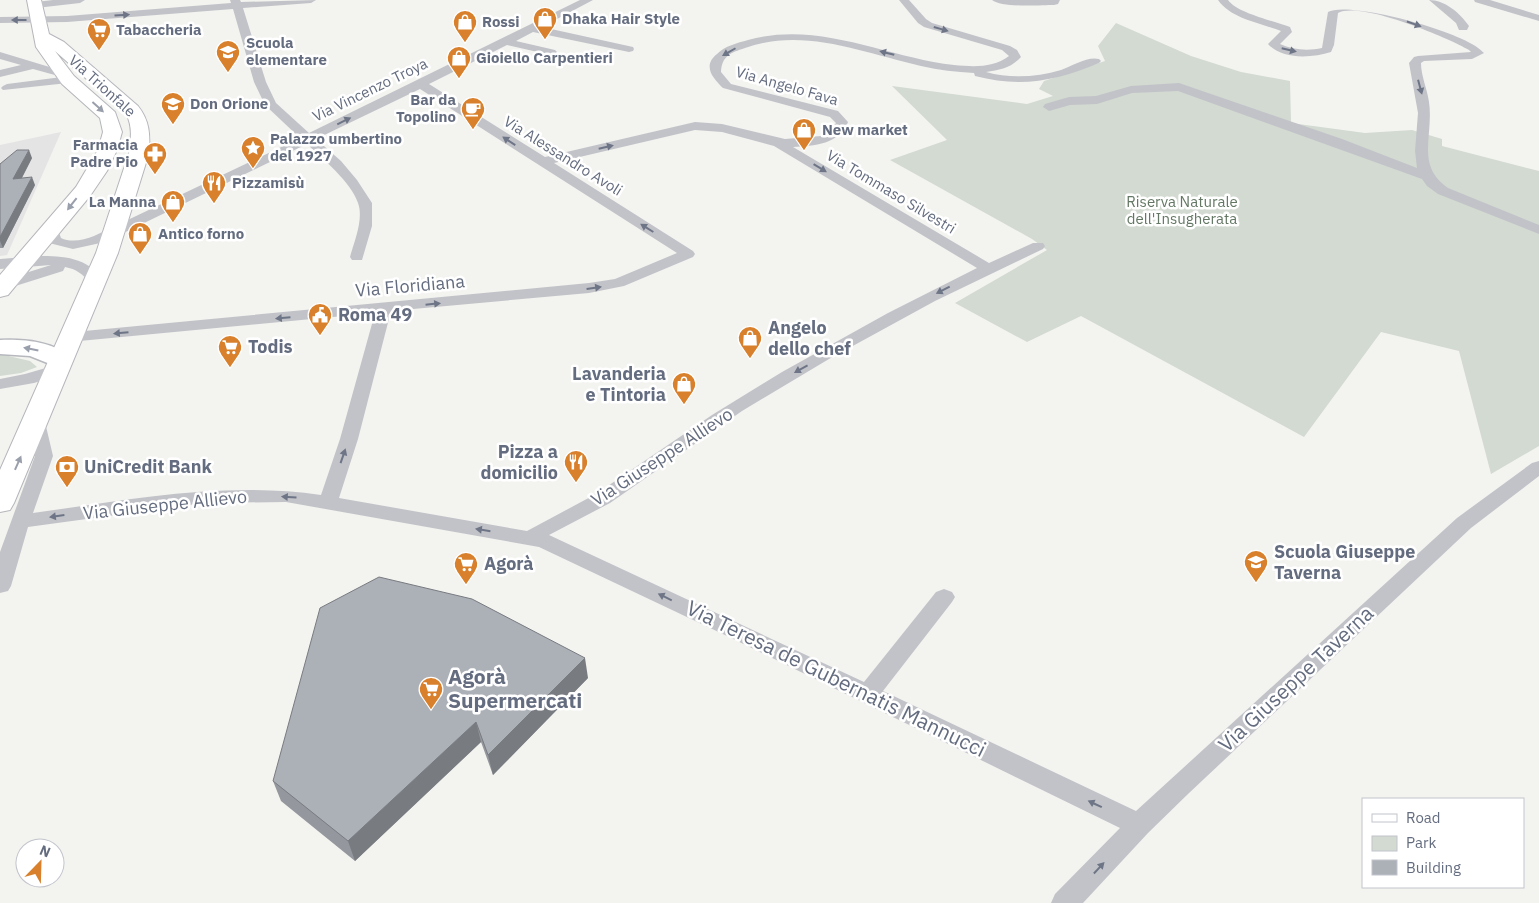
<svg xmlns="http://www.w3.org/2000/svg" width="1539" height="903" viewBox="0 0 1539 903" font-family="'IBM Plex Sans',sans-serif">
<rect width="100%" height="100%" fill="#f3f4f0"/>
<polygon fill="#e4e4e4" points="61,132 7,255 0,256 0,145"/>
<g fill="#d3dad1">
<polygon points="1116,23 1191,56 1241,72 1290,81 1291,123 1365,133 1412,130 1442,139 1442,146 1539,171 1539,446 1491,474 1459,351 1381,332 1304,437 1081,316 1027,342 955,303 1047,250 1032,239 890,160 947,140 892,86 1027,104 1053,96 1039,89 1044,81 1105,61 1098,46"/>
<polygon points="0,354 30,361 37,367 21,373 0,376"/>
</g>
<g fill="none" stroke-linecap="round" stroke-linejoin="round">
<g stroke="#b6b8be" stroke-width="3">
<path id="secondary" d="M 0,340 C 22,339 58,341 72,361 L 68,366 L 60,368 L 30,356 L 0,354 Z"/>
</g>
<g stroke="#b5b6bb" stroke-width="2">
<path id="primary" d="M 27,0 L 41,0 L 49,34 L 64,42 L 138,106 C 150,121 150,135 149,153 L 118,253 L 14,503 L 10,510 L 0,512 L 0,470 L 96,253 L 129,153 C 131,139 133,126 126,114 L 55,51 L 74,76 L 115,112 L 122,132 L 117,150 L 107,171 L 90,196 L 8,295 L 0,297 L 0,275 L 76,187 L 98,150 L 103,132 L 100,118 L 62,84 L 36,47 Z"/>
</g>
<g fill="#c2c3c8" fill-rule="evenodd">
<polygon points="53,0 85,0 80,3 36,8 31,5 36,2"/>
<path d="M 230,0 L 240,0 L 241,2 L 316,0 L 311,3 L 243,8 L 266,82 L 276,103 L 309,133 L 580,0 L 593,0 L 542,27 L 633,47 L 634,49 L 633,51 L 629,52 L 533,32 L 516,41 L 555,50 L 557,52 L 555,54 L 551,55 L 507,45 L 429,84 L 545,157 L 695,122 L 722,124 L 785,139 L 821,136 L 829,132 L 836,123 L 830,117 L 723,88 C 713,78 702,66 717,54 C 725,46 737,43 748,40 C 819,20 885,57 954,65 C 974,67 993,68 1009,56 L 1002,50 L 924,27 L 918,23 L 899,0 L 909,0 L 926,19 L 932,23 L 1010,46 L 1017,50 L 1021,57 C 1011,68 1000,70 986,72 C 1011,79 1037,77 1061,70 C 1072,66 1088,56 1099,59 L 1101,61 L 1099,63 C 1056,81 1021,88 975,76 L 974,73 C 956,72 939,70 921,66 C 863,53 804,27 745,48 C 730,53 722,56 721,72 L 731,84 L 838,111 L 848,122 C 840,144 814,146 793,147 L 989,263 L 1033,243 L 1043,243 L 1045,246 L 1043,249 L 935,301 L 829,359 L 742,411 L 610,503 L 549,535 L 864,682 L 936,592 L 944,589 L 952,592 L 955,597 L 952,602 L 883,691 L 1136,811 L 1457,518 L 1532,463 L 1539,461 L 1539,476 L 1471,528 L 1188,794 L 1148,833 L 1083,903 L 1051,903 L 1055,894 L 1120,828 L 727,636 L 539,547 L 286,502 L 204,503 L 28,527 L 11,586 L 8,591 L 0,593 L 0,552 L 35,456 L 27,422 L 30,418 L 36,417 L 42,418 L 45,422 L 53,456 L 33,513 C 128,500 225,481 321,495 L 340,439 L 375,313 L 69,342 L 63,341 L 61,337 L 63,333 L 589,283 L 615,279 L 677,253 L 420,89 L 316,139 L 341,161 L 357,180 L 372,203 L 372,226 L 362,260 L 352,260 L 350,257 C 354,242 364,219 358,203 C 351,182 323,159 307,144 L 105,242 L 73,249 L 49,243 L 45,230 L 47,227 L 57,227 L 61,238 C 71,243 84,240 94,236 L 300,138 L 265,105 L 254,82 L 233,9 L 67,22 L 0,23 L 0,17 L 67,16 L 231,3 ZM 695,130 L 722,132 L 774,146 L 977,268 L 888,313 L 782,372 L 712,415 L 596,494 L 527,531 L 339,498 L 358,439 L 391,311 L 589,293 L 624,286 L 693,257 L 695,254 L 693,251 L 554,163 Z"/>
<path d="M 992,0 L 1060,0 L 1058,4 L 1054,5 C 1040,5 1002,8 992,0 Z"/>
<path d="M 1218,0 L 1228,0 C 1237,13 1274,21 1290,27 L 1292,32 L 1280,44 C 1293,50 1308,51 1322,48 L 1328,12 C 1347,0 1468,32 1484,53 L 1472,59 L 1424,61 L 1421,63 C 1421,76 1427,88 1429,102 C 1434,135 1415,165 1448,188 L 1539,225 L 1539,234 L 1438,194 L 1427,186 L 1422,179 L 1178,91 L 1132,93 L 1097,104 L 1070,105 L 1049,111 L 1043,107 L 1045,104 L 1069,97 L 1096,96 L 1131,86 L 1179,83 L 1342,139 L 1417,168 L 1415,151 L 1418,113 L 1409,63 L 1414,57 L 1418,56 L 1471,52 L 1469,50 C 1446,37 1361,1 1338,13 L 1334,45 L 1331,52 C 1312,58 1282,60 1268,44 L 1281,31 C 1261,23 1231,19 1218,0 Z"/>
<path d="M 1429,0 C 1445,0 1460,13 1469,26 L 1467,30 L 1459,30 L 1456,23 Z"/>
<polygon points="1474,0 1490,0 1539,15 1539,21 1475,2"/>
<polygon points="0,52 66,72 68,74 63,77 72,78 74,80 68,83 3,90 1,88 3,86 7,84 62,77 33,69 0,77 0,70 21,65 0,59"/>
<path d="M 38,256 C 64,256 87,257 103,280 L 100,283 L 90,283 C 83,274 76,269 65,267 L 63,271 L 9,288 L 0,289 L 0,281 L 51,265 L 0,269 L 0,259 Z"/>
<polygon points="56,365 62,366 65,370 62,374 34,383 0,389 0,379 25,374"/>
</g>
<use href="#secondary" fill="#fff" fill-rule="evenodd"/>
<use href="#primary" fill="#fff" fill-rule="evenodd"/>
</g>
<g fill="#94979d">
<polygon points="32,158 22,178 35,185 3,248 0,248 0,164"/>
<polygon points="588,678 493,775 481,742 355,861 281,801 273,781"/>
</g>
<g fill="#787b80">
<polygon points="29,150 32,158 17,187 13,179"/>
<polygon points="32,177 35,185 3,248 0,241 0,237"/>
<polygon points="585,658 588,678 493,775 488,755"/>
<polygon points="476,722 481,742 355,861 348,841"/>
</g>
<g fill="#acb0b7" stroke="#787b80">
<polygon points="17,150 29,150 13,179 32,177 0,237 0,164"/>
<polygon points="379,577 472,599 585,658 488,755 476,722 348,841 273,781 320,608"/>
</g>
<defs><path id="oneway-solid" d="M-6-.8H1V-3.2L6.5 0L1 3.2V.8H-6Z" transform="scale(1.25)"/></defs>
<g fill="#6d7586">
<use href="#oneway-solid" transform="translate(122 15) rotate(-4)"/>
<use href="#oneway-solid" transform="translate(19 20) rotate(-180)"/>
<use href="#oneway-solid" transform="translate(1414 24) rotate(19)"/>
<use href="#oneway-solid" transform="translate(941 29) rotate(16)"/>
<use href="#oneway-solid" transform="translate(1289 50) rotate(13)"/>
<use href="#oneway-solid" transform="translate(729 52) rotate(150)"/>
<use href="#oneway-solid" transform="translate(887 53) rotate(-166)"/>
<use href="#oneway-solid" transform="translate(1420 87) rotate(75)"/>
<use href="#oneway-solid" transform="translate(344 121) rotate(-26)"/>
<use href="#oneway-solid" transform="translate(509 141) rotate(-147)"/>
<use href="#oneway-solid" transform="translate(606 147) rotate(-13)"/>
<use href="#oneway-solid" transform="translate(820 168) rotate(31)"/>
<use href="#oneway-solid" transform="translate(647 228) rotate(-148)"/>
<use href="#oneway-solid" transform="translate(594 288) rotate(-8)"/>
<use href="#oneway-solid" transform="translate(943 290) rotate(153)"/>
<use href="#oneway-solid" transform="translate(433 304) rotate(-6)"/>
<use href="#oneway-solid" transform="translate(283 318) rotate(175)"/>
<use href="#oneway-solid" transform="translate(121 333) rotate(175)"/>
<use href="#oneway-solid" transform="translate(801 369) rotate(151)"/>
<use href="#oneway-solid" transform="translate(343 456) rotate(-71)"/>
<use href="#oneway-solid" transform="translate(289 497) rotate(-176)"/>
<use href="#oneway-solid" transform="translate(57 516) rotate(172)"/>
<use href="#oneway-solid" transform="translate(483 530) rotate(-171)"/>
<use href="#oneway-solid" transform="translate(665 597) rotate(-154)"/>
<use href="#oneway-solid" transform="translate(1095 804) rotate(-155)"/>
<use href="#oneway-solid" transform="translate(1099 868) rotate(-47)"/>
</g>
<g fill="#9a9fac">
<use href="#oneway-solid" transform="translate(98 107) rotate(42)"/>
<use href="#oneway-solid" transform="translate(72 204) rotate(128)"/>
<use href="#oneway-solid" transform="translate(31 349) rotate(-169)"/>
<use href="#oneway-solid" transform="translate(18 463) rotate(-66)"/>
</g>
<defs>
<g id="shop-pin" transform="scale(1.25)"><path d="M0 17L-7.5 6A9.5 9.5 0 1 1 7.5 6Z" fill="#d8802b" stroke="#fff"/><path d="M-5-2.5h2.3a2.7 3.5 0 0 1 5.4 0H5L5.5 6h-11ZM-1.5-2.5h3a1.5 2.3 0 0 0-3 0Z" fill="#fff"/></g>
<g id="supermarket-pin" transform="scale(1.25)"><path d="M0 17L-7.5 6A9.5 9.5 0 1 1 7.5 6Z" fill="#d8802b" stroke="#fff"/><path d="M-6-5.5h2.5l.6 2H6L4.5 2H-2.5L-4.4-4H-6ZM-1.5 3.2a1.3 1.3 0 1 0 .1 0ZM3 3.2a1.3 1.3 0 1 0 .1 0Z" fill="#fff"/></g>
<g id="school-pin" transform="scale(1.25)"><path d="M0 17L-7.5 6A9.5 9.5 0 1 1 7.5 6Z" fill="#d8802b" stroke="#fff"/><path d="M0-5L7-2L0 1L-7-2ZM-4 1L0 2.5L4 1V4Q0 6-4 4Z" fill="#fff"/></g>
<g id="cafe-pin" transform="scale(1.25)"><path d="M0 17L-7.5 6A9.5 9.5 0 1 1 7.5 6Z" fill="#d8802b" stroke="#fff"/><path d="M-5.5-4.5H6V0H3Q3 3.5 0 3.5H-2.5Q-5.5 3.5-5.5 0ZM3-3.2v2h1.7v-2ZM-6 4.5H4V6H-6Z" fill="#fff"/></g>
<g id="sight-pin" transform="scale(1.25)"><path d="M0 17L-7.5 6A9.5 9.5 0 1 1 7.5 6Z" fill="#d8802b" stroke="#fff"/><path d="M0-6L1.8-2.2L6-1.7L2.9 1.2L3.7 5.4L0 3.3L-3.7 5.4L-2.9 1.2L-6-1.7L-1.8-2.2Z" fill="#fff"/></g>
<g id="pharmacy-pin" transform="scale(1.25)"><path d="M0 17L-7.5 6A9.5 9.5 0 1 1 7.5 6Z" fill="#d8802b" stroke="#fff"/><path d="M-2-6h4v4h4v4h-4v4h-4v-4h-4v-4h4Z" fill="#fff"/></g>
<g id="restaurant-pin" transform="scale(1.25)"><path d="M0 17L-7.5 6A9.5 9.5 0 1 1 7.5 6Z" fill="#d8802b" stroke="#fff"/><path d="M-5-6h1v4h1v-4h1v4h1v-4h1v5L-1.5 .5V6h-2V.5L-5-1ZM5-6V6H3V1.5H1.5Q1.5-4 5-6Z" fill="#fff"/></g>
<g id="civic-pin" transform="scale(1.25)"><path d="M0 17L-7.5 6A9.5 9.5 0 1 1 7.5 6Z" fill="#d8802b" stroke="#fff"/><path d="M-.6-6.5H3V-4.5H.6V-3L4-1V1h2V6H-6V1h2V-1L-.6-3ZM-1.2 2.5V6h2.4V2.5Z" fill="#fff"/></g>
<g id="bank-pin" transform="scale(1.25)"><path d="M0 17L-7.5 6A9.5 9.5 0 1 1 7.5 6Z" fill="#d8802b" stroke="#fff"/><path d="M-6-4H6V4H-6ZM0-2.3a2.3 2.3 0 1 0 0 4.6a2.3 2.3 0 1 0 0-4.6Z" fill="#fff"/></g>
</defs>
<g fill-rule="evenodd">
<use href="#shop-pin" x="545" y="19"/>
<use href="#shop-pin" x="465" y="22"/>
<use href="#supermarket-pin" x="99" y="30"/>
<use href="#school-pin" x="228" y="52"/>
<use href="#shop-pin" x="459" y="58"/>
<use href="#school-pin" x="173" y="104"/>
<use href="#cafe-pin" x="473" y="109"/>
<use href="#shop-pin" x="804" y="130"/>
<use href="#sight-pin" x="253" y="148"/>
<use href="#pharmacy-pin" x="155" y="154"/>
<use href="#restaurant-pin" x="214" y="183"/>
<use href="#shop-pin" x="173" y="202"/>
<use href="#shop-pin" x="140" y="234"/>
<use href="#civic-pin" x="320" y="315"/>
<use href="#shop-pin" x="750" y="338"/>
<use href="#supermarket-pin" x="230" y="347"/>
<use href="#shop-pin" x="684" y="384"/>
<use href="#restaurant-pin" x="576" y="462"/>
<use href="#bank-pin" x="67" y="467"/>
<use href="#school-pin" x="1256" y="562"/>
<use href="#supermarket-pin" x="466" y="564"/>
<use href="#supermarket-pin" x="431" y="689"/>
</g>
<g text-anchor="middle" stroke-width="5" stroke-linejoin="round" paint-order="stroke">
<g font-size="15" font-weight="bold" fill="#646c7f" stroke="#fff" text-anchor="start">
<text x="562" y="24">Dhaka Hair Style</text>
<text x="482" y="27">Rossi</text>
<text x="116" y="35">Tabaccheria</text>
<text x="246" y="48">Scuola<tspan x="246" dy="17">elementare</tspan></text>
<text x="476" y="63">Gioiello Carpentieri</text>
<text x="456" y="105" text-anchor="end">Bar da<tspan x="456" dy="17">Topolino</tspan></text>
<text x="190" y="109">Don Orione</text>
<text x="822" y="135">New market</text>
<text x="270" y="144">Palazzo umbertino<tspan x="270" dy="17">del 1927</tspan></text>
<text x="138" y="150" text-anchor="end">Farmacia<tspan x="138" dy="17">Padre Pio</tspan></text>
<text x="232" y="188">Pizzamisù</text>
<text x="156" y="207" text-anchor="end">La Manna</text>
<text x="158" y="239">Antico forno</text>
</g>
<g font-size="15" fill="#646c7f" stroke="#fff">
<text transform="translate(102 86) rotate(42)" y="5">Via Trionfale</text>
<text transform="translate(787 86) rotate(16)" y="5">Via Angelo Fava</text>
<text transform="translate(370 90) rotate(-26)" y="5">Via Vincenzo Troya</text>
<text transform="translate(563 156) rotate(32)" y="5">Via Alessandro Avoli</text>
<text transform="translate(891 192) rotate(31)" y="5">Via Tommaso Silvestri</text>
</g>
<g font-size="15" fill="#637764" stroke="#fff">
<text x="1182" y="207">Riserva Naturale<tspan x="1182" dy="17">dell'Insugherata</tspan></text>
</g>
<g font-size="18" fill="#646c7f" stroke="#fff">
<text transform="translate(410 286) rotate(-5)" y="6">Via Floridiana</text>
<text transform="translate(662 457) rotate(-33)" y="6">Via Giuseppe Allievo</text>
<text transform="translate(165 505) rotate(-6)" y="6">Via Giuseppe Allievo</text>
</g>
<g font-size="18" font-weight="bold" fill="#646c7f" stroke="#fff" text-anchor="start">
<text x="338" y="321">Roma 49</text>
<text x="768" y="334">Angelo<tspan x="768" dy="21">dello chef</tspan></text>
<text x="248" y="353">Todis</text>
<text x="666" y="380" text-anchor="end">Lavanderia<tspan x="666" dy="21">e Tintoria</tspan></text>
<text x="558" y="458" text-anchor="end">Pizza a<tspan x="558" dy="21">domicilio</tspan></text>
<text x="84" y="473">UniCredit Bank</text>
<text x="1274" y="558">Scuola Giuseppe<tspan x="1274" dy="21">Taverna</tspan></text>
<text x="484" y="570">Agorà</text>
</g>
<g font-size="21" font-weight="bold" fill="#646c7f" stroke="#fff" text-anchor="start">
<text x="448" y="684">Agorà<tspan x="448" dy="24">Supermercati</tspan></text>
</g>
<g font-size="21" fill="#646c7f" stroke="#fff">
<text transform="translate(836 679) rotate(26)" y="7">Via Teresa de Gubernatis Mannucci</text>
<text transform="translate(1296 679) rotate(-43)" y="7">Via Giuseppe Taverna</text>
</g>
</g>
<rect x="1362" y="798" width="162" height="90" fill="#ffffff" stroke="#c1c4cc"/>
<rect x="1372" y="814" width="25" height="8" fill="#ffffff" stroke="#c1c4cc"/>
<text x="1406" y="823" font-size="15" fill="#646c7f">Road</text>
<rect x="1372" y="836" width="25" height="15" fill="#d3dad1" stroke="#c1c4cc"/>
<text x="1406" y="848" font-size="15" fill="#646c7f">Park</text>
<rect x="1372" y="860" width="25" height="15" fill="#acb0b7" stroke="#c1c4cc"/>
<text x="1406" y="873" font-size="15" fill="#646c7f">Building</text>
<g transform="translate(40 863) rotate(23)"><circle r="24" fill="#ffffff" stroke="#c1c4cc"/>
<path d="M0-4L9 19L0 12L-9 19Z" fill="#d8802b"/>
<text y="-8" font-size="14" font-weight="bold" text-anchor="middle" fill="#646c7f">N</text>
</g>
</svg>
